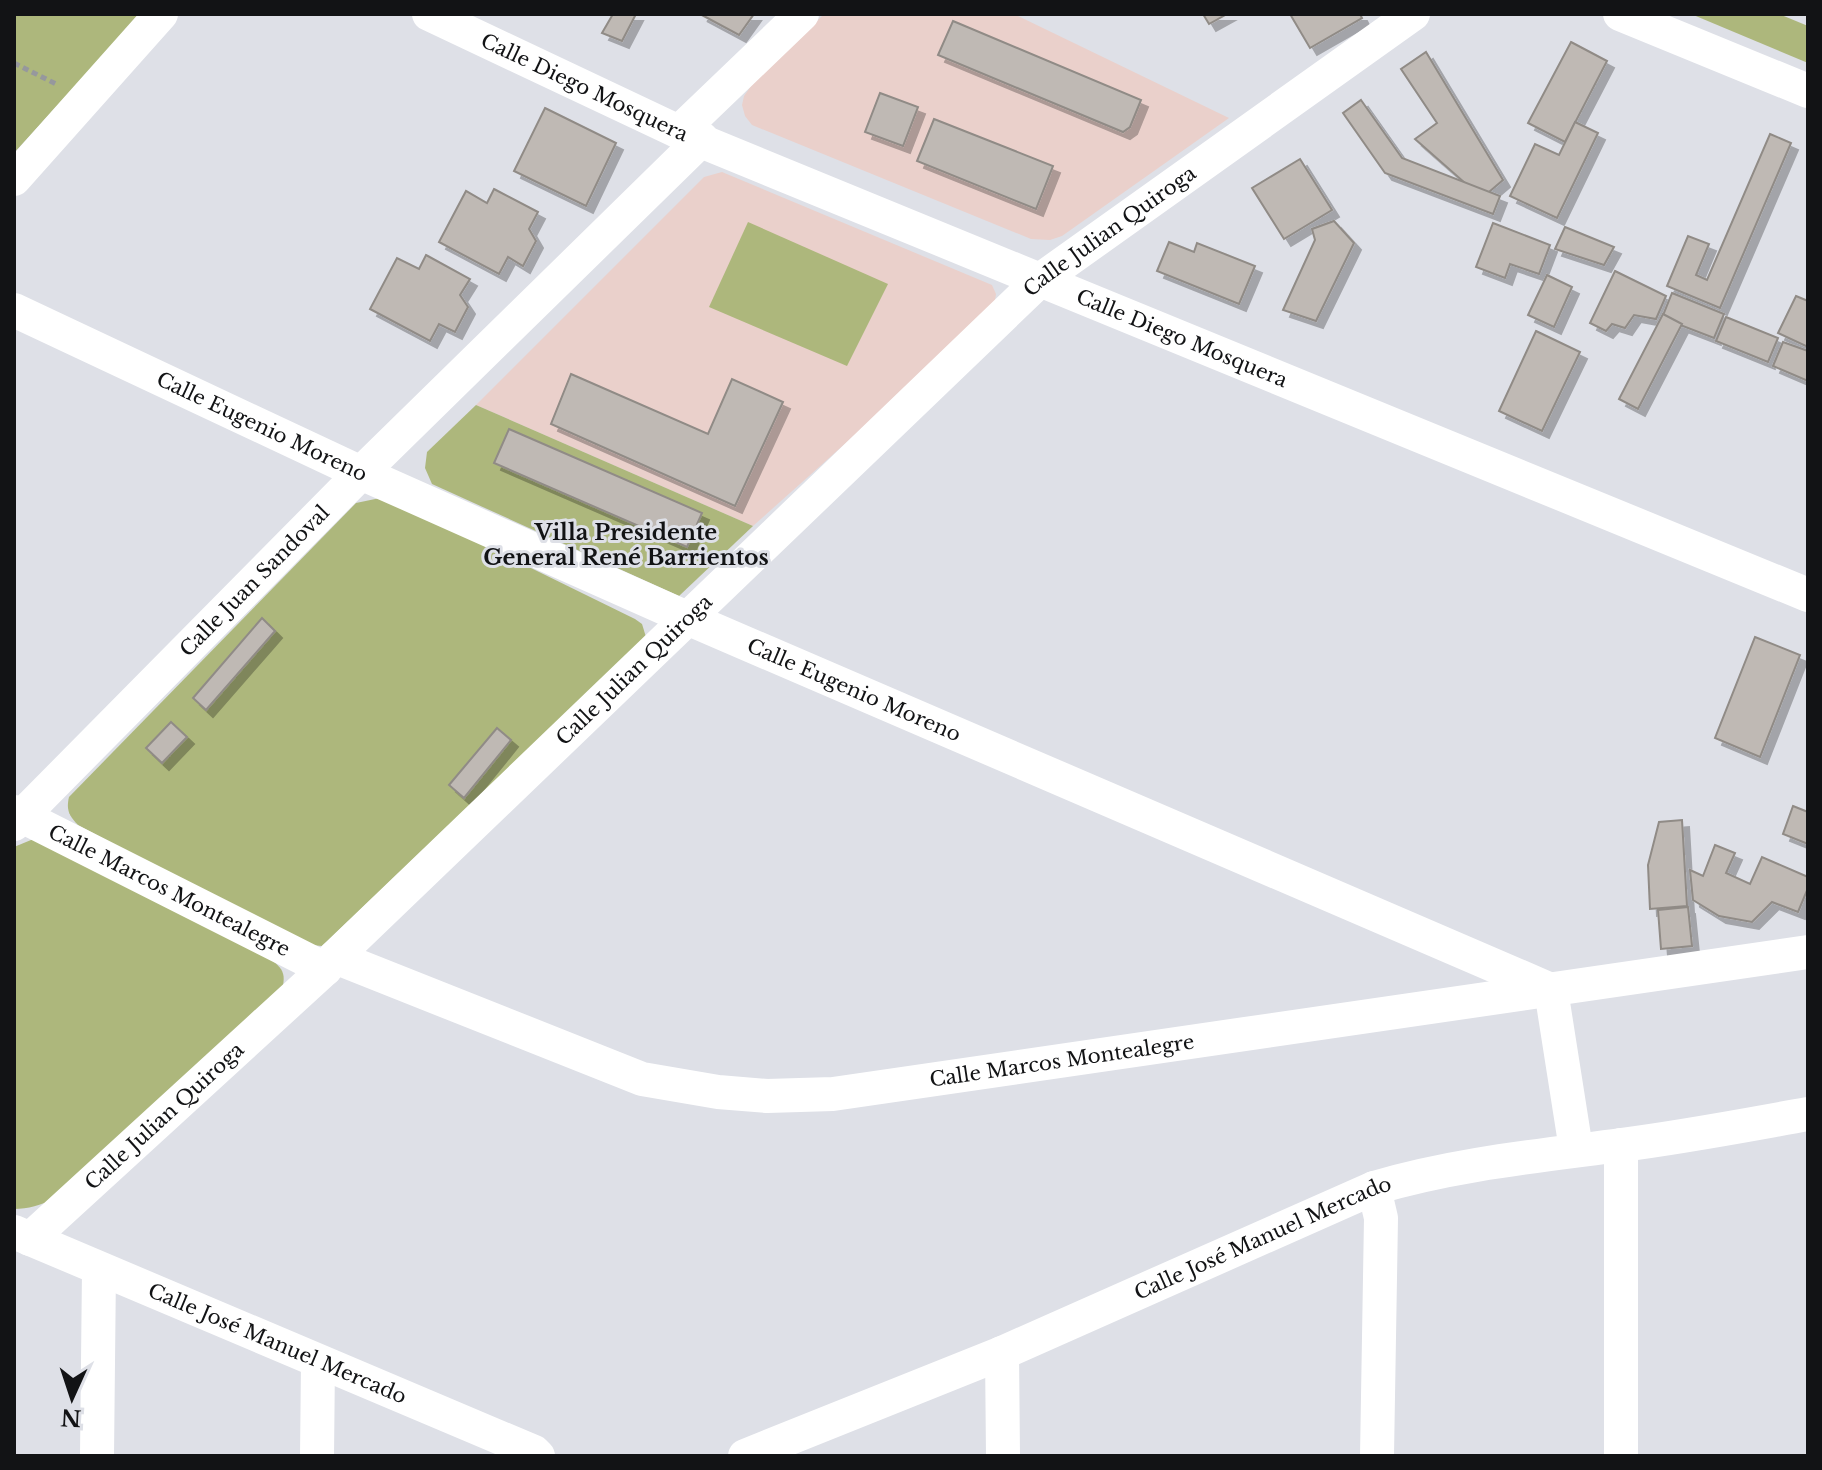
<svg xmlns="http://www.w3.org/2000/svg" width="1822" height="1470" viewBox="0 0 1822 1470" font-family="'Libre Baskerville',serif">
<defs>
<filter id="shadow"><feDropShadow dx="7" dy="7" stdDeviation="0" flood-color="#0004"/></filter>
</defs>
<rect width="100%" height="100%" fill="#dee0e7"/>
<g fill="#ead0cb">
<polygon points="824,14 1014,14 1229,118 1062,236 1050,240 1031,239 752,125 745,116 742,105 744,96 751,86"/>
<polygon points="722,172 992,285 996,294 994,307 987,317 753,526 476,405 704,177"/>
</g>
<g fill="#adb77c">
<polygon points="14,14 141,14 14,153"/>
<polygon points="1691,14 1779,14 1808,26 1808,63"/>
<polygon points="748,222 888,284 847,366 709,307"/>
<polygon points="476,405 753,526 679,596 432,484 425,468 427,452"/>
<path d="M 380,498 L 390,499 L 635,619 L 642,624 L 646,637 L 322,946 L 300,944 L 78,825 C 69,816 66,810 69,797 L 356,503 Z"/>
<path d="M 31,840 L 44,840 L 273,961 C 283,969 285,974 283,986 L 54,1199 C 41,1205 28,1209 14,1209 L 14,847 Z"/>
</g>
<g fill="#bfb9b4" stroke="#908b86" stroke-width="2" filter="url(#shadow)">
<polygon points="613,14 636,14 622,41 602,33"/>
<polygon points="700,14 754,14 739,35"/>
<polygon points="1203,14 1227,14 1209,24"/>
<polygon points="1290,14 1360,14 1362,18 1310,48"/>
<polygon points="953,21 1141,100 1130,127 1123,132 938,55"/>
<polygon points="1571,42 1607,61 1565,142 1528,123"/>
<polygon points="1426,52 1503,180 1482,198 1415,139 1437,123 1401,69"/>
<polygon points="880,93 918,107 903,146 865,132"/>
<polygon points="1361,100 1402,158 1500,196 1493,214 1385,173 1343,113"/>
<polygon points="545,108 616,143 586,206 514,171"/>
<polygon points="934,119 1053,166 1036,209 917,161"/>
<polygon points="1575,122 1598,133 1557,218 1510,196 1535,144 1559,155"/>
<polygon points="1770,134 1791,143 1720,308 1667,286 1688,236 1709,244 1696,275 1707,280"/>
<polygon points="1300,159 1332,210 1284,239 1252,188"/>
<polygon points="494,189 538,212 529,229 536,241 523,266 508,257 499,274 439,242 466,191 487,203"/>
<polygon points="1334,221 1354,243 1316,321 1283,310 1315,240 1312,229"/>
<polygon points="1493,223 1550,245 1539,274 1510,264 1505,278 1476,267"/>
<polygon points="1565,227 1614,247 1604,265 1555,249"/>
<polygon points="1169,242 1194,252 1197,243 1255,266 1239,304 1157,271"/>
<polygon points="426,255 470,279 460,295 468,307 455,332 439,324 430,341 370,309 397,258 419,269"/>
<polygon points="1615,271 1666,296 1656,319 1634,315 1625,328 1612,324 1606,331 1590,323"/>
<polygon points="1547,275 1572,287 1554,327 1528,315"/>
<polygon points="1672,293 1724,314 1714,338 1662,318"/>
<polygon points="1796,296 1808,301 1808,347 1778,333"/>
<polygon points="1663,314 1682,324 1638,409 1619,399"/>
<polygon points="1726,317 1778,338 1768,362 1716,341"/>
<polygon points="1536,331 1580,352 1542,431 1499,411"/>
<polygon points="1783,342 1808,351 1808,381 1773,366"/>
<polygon points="571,374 708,434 732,379 783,402 735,506 551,424"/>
<polygon points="509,429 702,513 687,547 494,463"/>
<polygon points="262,618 275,631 206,710 193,698"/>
<polygon points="1755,637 1800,655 1760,757 1715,738"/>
<polygon points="171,722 187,737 162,763 146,748"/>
<polygon points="497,728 511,740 464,798 449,785"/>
<polygon points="1793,806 1808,812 1808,844 1783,834"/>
<polygon points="1682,820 1687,906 1650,909 1648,865 1659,822"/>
<polygon points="1715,845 1735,853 1726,873 1750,884 1762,857 1808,877 1808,888 1798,912 1772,902 1752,922 1719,916 1693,900 1690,870 1703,876"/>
<polygon points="1688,907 1692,946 1661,949 1658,910"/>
</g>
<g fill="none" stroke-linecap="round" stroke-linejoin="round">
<polyline stroke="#96989d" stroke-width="5" stroke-dasharray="6 4" stroke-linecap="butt" points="14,63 56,84"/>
<g stroke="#fff" stroke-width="34">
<path id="s1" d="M 429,14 L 679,132 L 1808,595"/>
<polyline points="1620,14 1808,91"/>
<polyline points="679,132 802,14"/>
<polyline points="14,179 161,14"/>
<path id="s2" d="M 14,310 L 361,473 L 687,618 L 1551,990"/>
<path id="s3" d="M 14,812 L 325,969"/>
<path id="s4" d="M 14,824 L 361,473 L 702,139"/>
<path id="s5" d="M 335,957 L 642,1079 L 718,1092 L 767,1096 L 833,1094 L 1808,952"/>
<polyline points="1551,990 1576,1149"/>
<polyline points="1374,1188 1381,1218 1377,1456"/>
<path id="s6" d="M 14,1232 L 534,1452 L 538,1456"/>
<path id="s7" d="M 30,1239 L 325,969 L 335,957 L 1040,280 L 1413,14"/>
<polyline points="1002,1353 1003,1456"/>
<polyline points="97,1456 99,1269"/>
<polyline points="317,1456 318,1362"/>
<path id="s8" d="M 745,1456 L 1002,1353 L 1374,1188 C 1455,1164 1538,1156 1621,1145 C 1684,1137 1746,1125 1808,1114"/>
<polyline points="1621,1456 1621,1145"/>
</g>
</g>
<g text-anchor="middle" stroke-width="6" stroke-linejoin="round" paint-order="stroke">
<g font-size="20" fill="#121315" stroke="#dee0e7">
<text dy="7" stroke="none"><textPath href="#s1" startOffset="172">Calle Diego Mosquera</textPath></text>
<text dy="7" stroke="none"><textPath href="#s7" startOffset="1478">Calle Julian Quiroga</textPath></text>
<text dy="7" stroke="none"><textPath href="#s1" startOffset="820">Calle Diego Mosquera</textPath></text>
<text dy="7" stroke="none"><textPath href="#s2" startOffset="274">Calle Eugenio Moreno</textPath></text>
<text dy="7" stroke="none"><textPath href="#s4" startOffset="342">Calle Juan Sandoval</textPath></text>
<text dy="7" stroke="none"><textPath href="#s7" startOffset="830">Calle Julian Quiroga</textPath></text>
<text dy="7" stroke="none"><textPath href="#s2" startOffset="922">Calle Eugenio Moreno</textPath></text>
<text dy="7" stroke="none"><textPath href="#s3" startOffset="174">Calle Marcos Montealegre</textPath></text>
<text dy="7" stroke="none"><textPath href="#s5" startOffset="754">Calle Marcos Montealegre</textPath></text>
<text dy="7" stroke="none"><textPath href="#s7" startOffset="182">Calle Julian Quiroga</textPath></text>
<text dy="7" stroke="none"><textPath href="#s8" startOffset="562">Calle José Manuel Mercado</textPath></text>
<text dy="7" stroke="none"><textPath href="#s6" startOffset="286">Calle José Manuel Mercado</textPath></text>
</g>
<g font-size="22" font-weight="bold" fill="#121315" stroke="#dee0e7">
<text x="626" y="540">Villa Presidente<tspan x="626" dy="25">General René Barrientos</tspan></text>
</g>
</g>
<rect width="1822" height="1470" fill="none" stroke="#121315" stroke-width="32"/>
<g transform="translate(72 1398) rotate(183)" stroke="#dee0e7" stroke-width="6" paint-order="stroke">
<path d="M0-6L14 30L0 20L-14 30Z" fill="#121315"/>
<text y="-12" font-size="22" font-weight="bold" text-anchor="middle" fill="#121315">N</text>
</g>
</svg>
